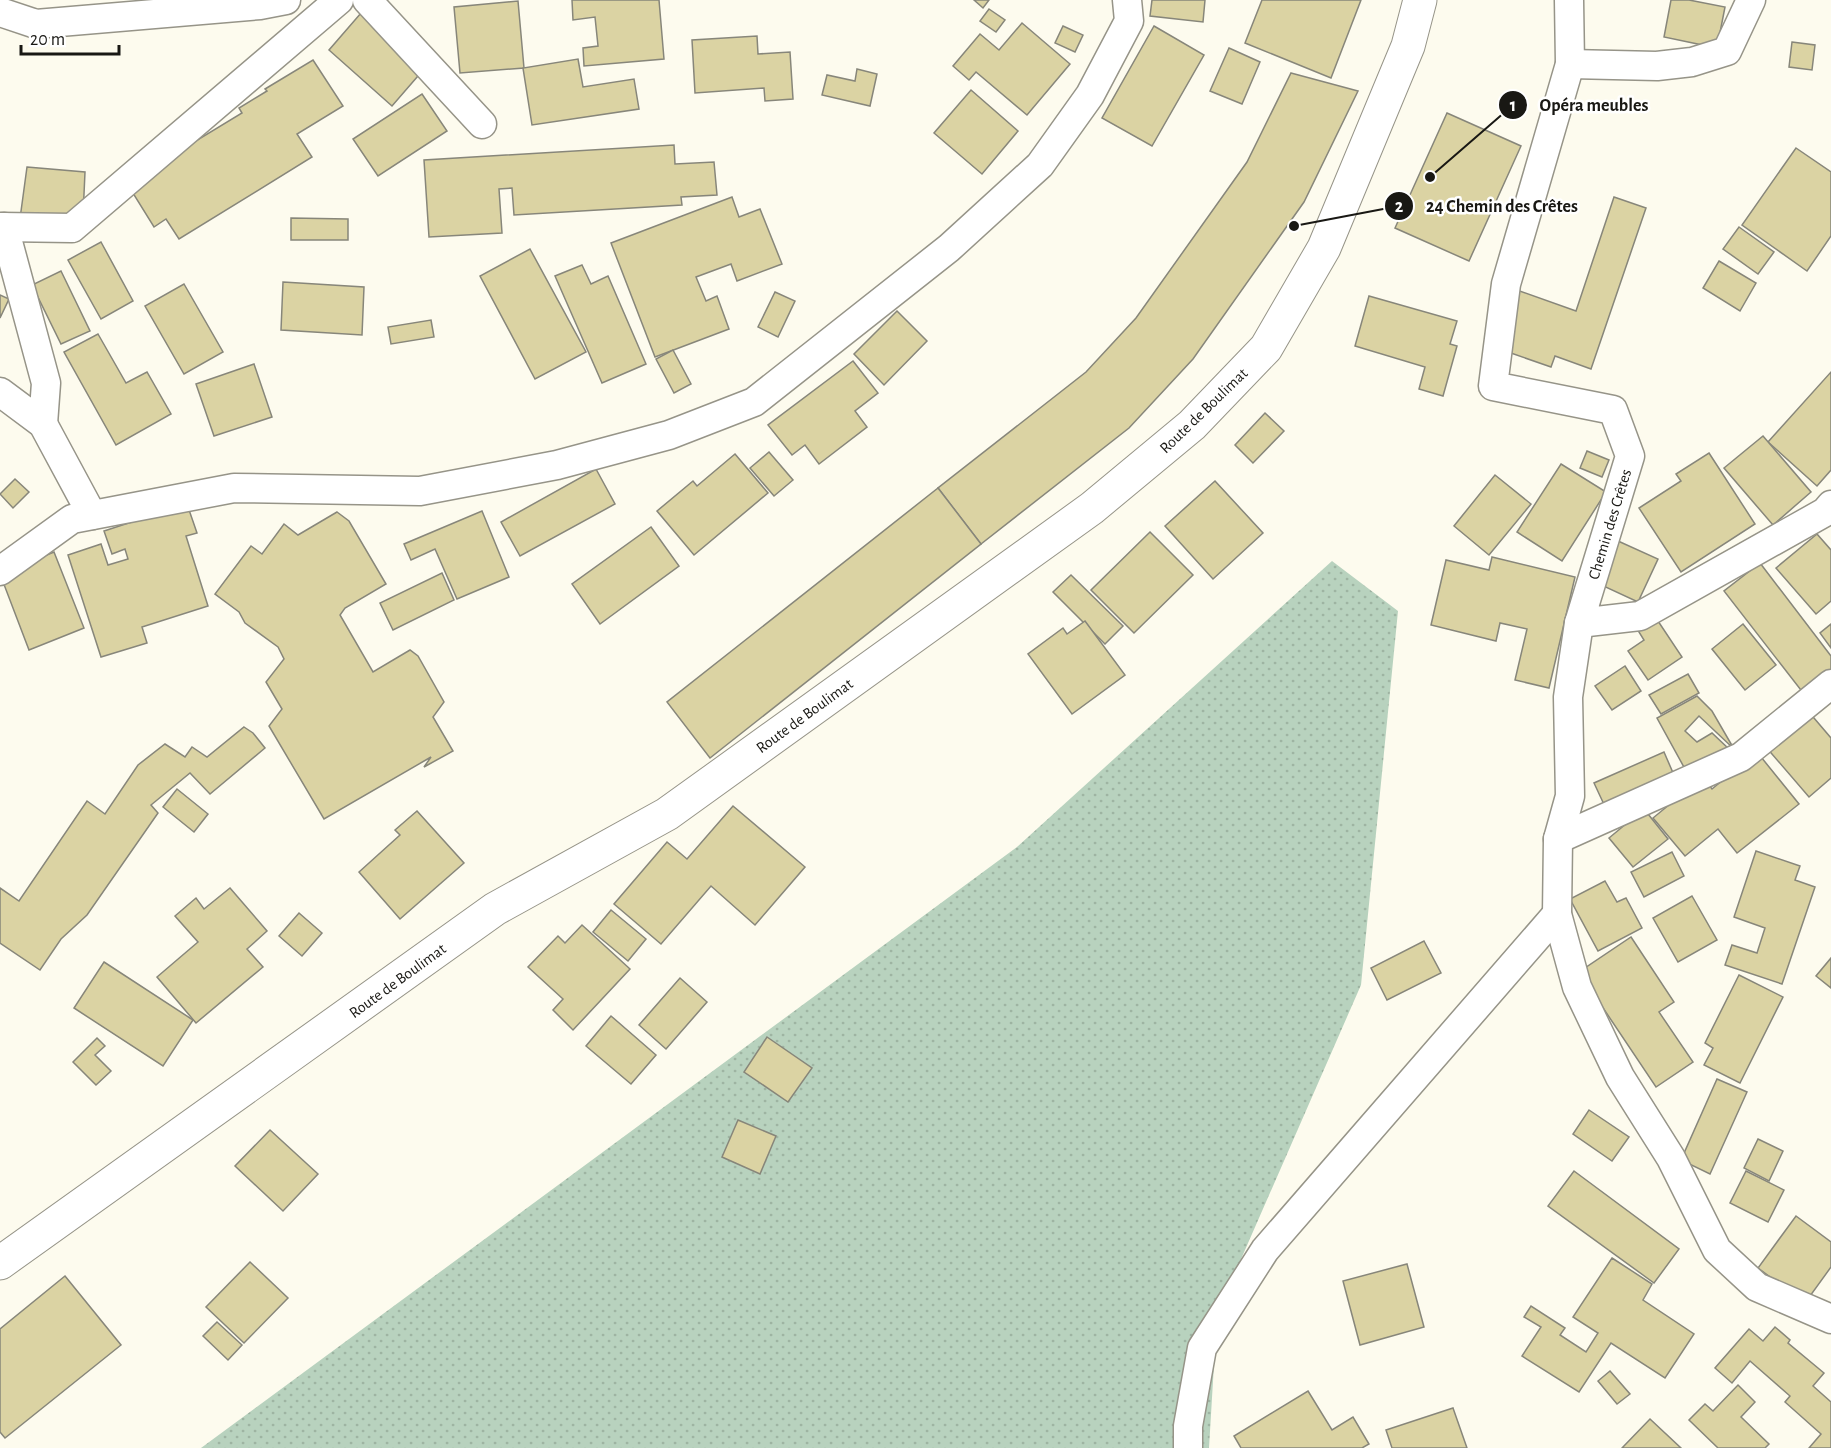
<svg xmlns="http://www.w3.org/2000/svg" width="1831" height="1448" viewBox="0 0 1831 1448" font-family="'Alegreya Sans',sans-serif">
<defs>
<pattern id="grass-dots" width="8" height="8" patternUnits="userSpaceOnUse" patternTransform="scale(1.5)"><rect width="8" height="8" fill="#b8d2be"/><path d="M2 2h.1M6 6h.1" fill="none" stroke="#9eb4a2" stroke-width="1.8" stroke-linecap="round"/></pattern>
</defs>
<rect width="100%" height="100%" fill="#fdfbee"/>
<polygon fill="url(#grass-dots)" points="1332,561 1398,611 1361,985 1217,1314 1209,1448 201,1448 1017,847"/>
<g fill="#dbd3a3" stroke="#87867a" stroke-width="1.5">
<polygon points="572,0 659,0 664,59 584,66 583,48 598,46 595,17 573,20"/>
<polygon points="974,0 989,0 983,8"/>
<polygon points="1152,0 1205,0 1203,22 1150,16"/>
<polygon points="1262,0 1361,0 1331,78 1245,43"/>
<polygon points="1671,0 1689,0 1725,7 1717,48 1664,37"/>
<polygon points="518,1 524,68 460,73 454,7"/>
<polygon points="989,9 1005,20 996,32 980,21"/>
<polygon points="361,13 424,69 392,106 329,50"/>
<polygon points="1022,23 1070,64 1027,115 976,72 969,80 953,66 980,34 999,50"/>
<polygon points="1063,26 1083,35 1075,52 1055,43"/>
<polygon points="1154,26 1204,55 1152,146 1102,118"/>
<polygon points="757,36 758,54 790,52 793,99 765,101 764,88 695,93 692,40"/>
<polygon points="1792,42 1815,45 1812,70 1789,67"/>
<polygon points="1229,48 1260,62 1242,104 1210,91"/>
<polygon points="578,59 583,87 634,79 639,109 532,125 523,68"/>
<polygon points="313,60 343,106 297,134 312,157 179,239 166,219 154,227 131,190 189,145 242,113 239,108 267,91 265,89"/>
<polygon points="857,69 877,74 870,106 822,95 827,75 855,81"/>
<polygon points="1291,73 1358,91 1304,202 1193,359 1129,428 981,544 938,488 1086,372 1136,318 1247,162"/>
<polygon points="971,90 1018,131 982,174 934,133"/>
<polygon points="422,94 447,131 378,176 353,139"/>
<polygon points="1447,113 1521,146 1469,261 1395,228"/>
<polygon points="674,145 675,164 714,162 717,195 681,197 682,205 514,215 512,188 499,189 502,233 429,237 424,160"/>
<polygon points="1796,148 1831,172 1831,236 1807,271 1742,225"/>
<polygon points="27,167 85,172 83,216 19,226"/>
<polygon points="732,197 739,217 760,209 782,264 737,281 731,264 696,277 706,301 717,296 729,329 655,357 611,243"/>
<polygon points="1614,197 1646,208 1591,369 1555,356 1551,367 1508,352 1514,335 1500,330 1514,289 1576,311"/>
<polygon points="291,218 348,219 348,240 291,240"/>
<polygon points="1739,227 1774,252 1758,274 1723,249"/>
<polygon points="101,242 133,301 101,319 68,260"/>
<polygon points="530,249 586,352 535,379 480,276"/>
<polygon points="1719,261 1756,283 1740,311 1703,288"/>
<polygon points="582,265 591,284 608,276 646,364 602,383 555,276"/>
<polygon points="61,271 90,331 61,344 32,285"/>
<polygon points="283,282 364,287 362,335 281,330"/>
<polygon points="184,284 223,352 184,374 145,306"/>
<polygon points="775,292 795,301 778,337 758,327"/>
<polygon points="0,295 9,299 0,318"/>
<polygon points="1369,296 1457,321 1450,344 1457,346 1443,396 1419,389 1425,367 1355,346"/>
<polygon points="897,311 927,341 884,385 854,354"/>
<polygon points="431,320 434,337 391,344 388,327"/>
<polygon points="98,334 126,383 147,372 171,414 116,445 64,352"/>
<polygon points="673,350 691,384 674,393 656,359"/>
<polygon points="853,361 878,393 855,411 867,427 819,464 805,445 792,455 768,425"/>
<polygon points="254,364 272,417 214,436 196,384"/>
<polygon points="1831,372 1831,470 1817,486 1768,442"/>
<polygon points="1265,413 1284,431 1253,463 1235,445"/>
<polygon points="1763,436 1811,492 1773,525 1724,468"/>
<polygon points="1587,451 1609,460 1602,477 1580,468"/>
<polygon points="769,452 793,480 774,496 750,468"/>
<polygon points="1709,453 1755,524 1681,572 1639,508 1681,481 1676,474"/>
<polygon points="735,454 768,493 694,555 657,511 693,481 697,486"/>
<polygon points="1561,464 1606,492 1562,561 1517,532"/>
<polygon points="596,469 615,504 520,556 501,522"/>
<polygon points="1495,475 1531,504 1489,555 1454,526"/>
<polygon points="15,479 29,492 13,508 0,494"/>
<polygon points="1215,481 1263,533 1213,579 1165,526"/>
<polygon points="938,488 981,544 710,758 667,702"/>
<polygon points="187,504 197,533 186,536 208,606 142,627 147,643 101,657 68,555 101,544 108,565 128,559 125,549 112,554 104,531"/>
<polygon points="482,511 509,577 457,599 435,549 411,560 404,544"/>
<polygon points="337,512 349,521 386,584 345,608 340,615 373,672 410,650 418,656 444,702 433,717 453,751 424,767 431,757 324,819 269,726 282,709 266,682 284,659 278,647 245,623 239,612 215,594 251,546 262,554 284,524 298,535"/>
<polygon points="651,527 679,566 600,624 572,584"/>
<polygon points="1150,532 1193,575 1134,633 1091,590"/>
<polygon points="1817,534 1831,550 1831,601 1816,614 1776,568"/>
<polygon points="1618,541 1658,559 1638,602 1599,584"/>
<polygon points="54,552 84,628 29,650 0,574"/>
<polygon points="1492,557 1575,577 1549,688 1515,680 1527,629 1500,623 1496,641 1431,625 1446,560 1489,570"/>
<polygon points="1760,563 1831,656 1831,674 1804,694 1724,591"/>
<polygon points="442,573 454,600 393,630 380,603"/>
<polygon points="1071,575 1123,626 1105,644 1053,592"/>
<polygon points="1652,612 1682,657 1648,680 1628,651 1644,640 1634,624"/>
<polygon points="1085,621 1125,675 1072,714 1028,654 1063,628 1067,634"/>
<polygon points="1743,624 1776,665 1745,690 1712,649"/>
<polygon points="1831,624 1831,648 1820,633"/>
<polygon points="1625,666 1641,691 1612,710 1595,686"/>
<polygon points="1688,674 1699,693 1661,714 1649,695"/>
<polygon points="1697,696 1712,711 1734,749 1699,716 1685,731 1697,742 1712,733 1730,750 1685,769 1657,718"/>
<polygon points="1808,711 1831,738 1831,778 1809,797 1766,747"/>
<polygon points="244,727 253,733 265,748 210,794 190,773 151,805 158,813 87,915 61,939 40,970 0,943 0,888 19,901 87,801 105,814 138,765 165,744 185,757 192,747 207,757"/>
<polygon points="1664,752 1677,782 1608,813 1594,783"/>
<polygon points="1757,752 1799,804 1737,853 1718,829 1685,856 1653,818 1703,777 1712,789"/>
<polygon points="177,789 208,814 194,832 163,807"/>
<polygon points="733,806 805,867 755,925 711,886 661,944 614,904 667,842 687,859"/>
<polygon points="1644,809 1668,839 1633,867 1609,838"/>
<polygon points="417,811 464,863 400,919 359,872 400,835 395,830"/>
<polygon points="1756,851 1800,866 1795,880 1815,887 1782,984 1725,965 1732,945 1757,953 1765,928 1734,917"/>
<polygon points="1672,852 1684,876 1644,897 1631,872"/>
<polygon points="1605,881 1617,902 1626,898 1642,928 1598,951 1570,899"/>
<polygon points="230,888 267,931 247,949 263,967 196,1023 157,977 198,942 175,916 196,898 204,909"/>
<polygon points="1692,896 1717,940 1678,962 1653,918"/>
<polygon points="611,910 646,939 628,961 593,932"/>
<polygon points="299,913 322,933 302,956 279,936"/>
<polygon points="582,925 630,969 573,1030 553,1010 563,999 528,967 558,936 565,943"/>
<polygon points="1631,937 1674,1002 1659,1012 1693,1062 1656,1087 1579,972"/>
<polygon points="1424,941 1441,973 1387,1000 1371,968"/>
<polygon points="1831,958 1831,988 1816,976"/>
<polygon points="104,962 193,1020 163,1066 74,1008"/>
<polygon points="1739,975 1783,997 1740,1083 1704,1065 1713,1048 1705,1043"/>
<polygon points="680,978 707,1002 666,1049 639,1025"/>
<polygon points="611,1016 656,1055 631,1084 586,1046"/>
<polygon points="767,1037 812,1068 788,1102 744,1072"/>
<polygon points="97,1038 105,1046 95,1055 111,1071 96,1085 73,1062"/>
<polygon points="1717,1079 1747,1092 1710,1174 1681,1160"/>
<polygon points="1589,1110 1629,1137 1612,1161 1573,1134"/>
<polygon points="738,1120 776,1136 760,1174 722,1157"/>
<polygon points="270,1130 318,1174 283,1211 235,1166"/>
<polygon points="1758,1139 1783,1151 1769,1181 1744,1168"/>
<polygon points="1574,1171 1679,1249 1654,1283 1548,1206"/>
<polygon points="1746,1171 1784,1190 1768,1222 1730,1203"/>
<polygon points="1796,1216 1831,1242 1831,1267 1805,1303 1758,1268"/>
<polygon points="1612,1258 1652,1284 1643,1300 1694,1334 1665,1378 1611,1343 1579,1392 1522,1356 1541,1327 1524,1317 1531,1306 1565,1328 1560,1335 1586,1352 1598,1333 1573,1317"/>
<polygon points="250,1262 288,1298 244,1343 206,1307"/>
<polygon points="1407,1264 1424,1327 1360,1345 1343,1281"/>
<polygon points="65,1276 121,1345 5,1438 0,1432 0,1329"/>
<polygon points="217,1322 242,1345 228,1360 203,1336"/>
<polygon points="1775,1327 1790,1340 1788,1343 1824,1373 1813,1386 1831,1402 1831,1448 1809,1448 1821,1434 1785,1402 1790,1396 1750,1361 1732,1383 1715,1368 1749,1329 1763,1341"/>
<polygon points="1610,1371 1630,1394 1617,1404 1598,1381"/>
<polygon points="1738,1385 1755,1402 1741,1417 1769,1444 1765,1448 1718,1448 1689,1420 1705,1404 1713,1411"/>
<polygon points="1308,1391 1332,1430 1353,1417 1369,1444 1362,1448 1241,1448 1234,1436"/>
<polygon points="1453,1408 1467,1448 1392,1448 1386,1430"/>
<polygon points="1650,1419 1681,1448 1622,1448"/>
</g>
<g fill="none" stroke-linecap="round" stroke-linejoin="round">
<g stroke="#969488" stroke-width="31">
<g id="minor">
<polyline points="367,0 482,124"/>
<polyline points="1569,0 1570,64 1506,284 1493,386 1613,410 1630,456 1579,623 1640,616 1825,512 1831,505"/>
<polyline points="0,12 36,24 260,5 286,0"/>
<polyline points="1570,64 1657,66 1692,62 1727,51 1751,0"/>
<polyline points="0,227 72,228 339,0"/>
<polyline points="4,227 46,383 43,424"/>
<polyline points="0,392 43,424 92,515"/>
<polyline points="0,571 72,519 234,488 420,491 557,465 669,435 754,402 949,248 1040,165 1090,95 1129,21 1127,0"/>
<polyline points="1579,623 1568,697 1570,796 1558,839 1557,914 1577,987 1620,1077 1671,1158 1717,1250 1757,1287 1831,1319"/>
<polyline points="1558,839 1741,757 1831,684"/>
<polyline points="1188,1448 1188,1426 1202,1348 1265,1250 1557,914"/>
</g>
</g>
<g stroke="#969488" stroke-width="35">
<polyline id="primary" points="0,1263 495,909 667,814 1092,508 1192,425 1266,348 1324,248 1408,46 1420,0"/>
</g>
<use href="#minor" stroke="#fff" stroke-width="28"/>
<use href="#primary" stroke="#fff" stroke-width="33"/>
</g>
<g text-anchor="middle" stroke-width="5" stroke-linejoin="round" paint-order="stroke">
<g font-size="16" fill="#191814" stroke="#fff">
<text transform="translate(1203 410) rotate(-44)" y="6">Route de Boulimat</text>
<text transform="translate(1609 524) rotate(-73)" y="6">Chemin des Crêtes</text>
<text transform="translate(804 715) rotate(-36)" y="6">Route de Boulimat</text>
<text transform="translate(397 980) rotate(-36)" y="6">Route de Boulimat</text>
</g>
</g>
<path fill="none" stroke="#191814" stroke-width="2" d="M1430 177L1513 105M1294 226L1399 206"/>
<g fill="#191814" stroke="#fff" stroke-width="2">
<circle cx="1430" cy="177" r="6"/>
<circle cx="1294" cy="226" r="6"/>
<circle cx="1513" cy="105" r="15"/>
<circle cx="1399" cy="206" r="15"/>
</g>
<g font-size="18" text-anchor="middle" font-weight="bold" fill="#fff">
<text x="1513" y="111">1</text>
<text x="1399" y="212">2</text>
</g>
<g font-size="18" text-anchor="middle" font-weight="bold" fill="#191814" stroke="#fff" stroke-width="5" stroke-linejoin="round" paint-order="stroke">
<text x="1594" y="111">Opéra meubles</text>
<text x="1502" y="212">24 Chemin des Crêtes</text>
</g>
<path d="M21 45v9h98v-9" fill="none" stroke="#191814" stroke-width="3"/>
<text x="30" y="45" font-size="18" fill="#191814" stroke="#ffffff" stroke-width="4.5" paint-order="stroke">20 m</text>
</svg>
